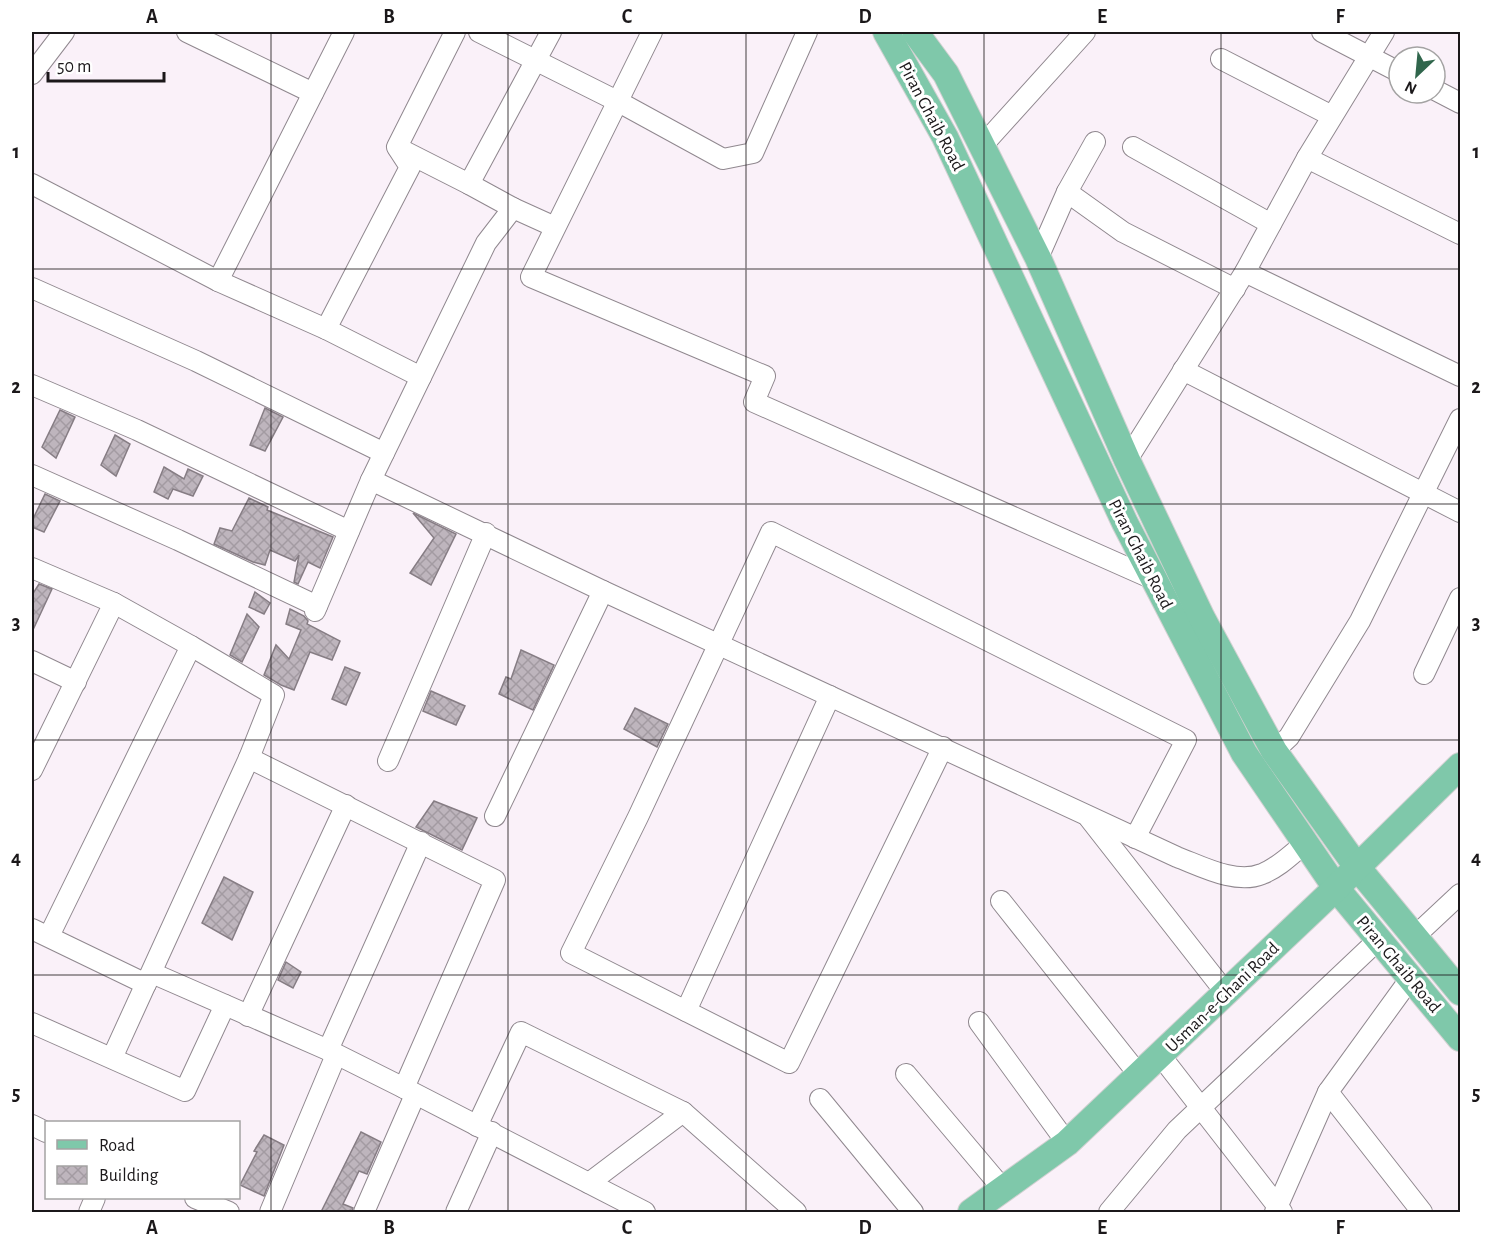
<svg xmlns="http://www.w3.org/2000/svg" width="1492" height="1244" viewBox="0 0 1492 1244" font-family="'Alegreya Sans',sans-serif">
<defs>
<pattern id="building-cross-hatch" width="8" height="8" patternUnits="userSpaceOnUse" patternTransform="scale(1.5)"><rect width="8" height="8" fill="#beb5bd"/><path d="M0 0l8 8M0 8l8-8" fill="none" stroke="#a39ba2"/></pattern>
</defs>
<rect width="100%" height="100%" fill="#faf1f9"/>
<g fill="url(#building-cross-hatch)" stroke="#867d84" stroke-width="1.5">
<polygon points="265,408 283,417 265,451 250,445"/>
<polygon points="60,410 75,417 56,458 42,447"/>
<polygon points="115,435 130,444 116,476 101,465"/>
<polygon points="164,467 184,479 188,469 203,476 193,496 173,489 168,499 154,492"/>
<polygon points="45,494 60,501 44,532 32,527 32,521"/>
<polygon points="249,498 268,507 267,510 333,537 320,568 308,562 298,584 294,582 299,555 295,561 270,550 265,565 253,562 214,544 220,528 232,531"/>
<polygon points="413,513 456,534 431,585 410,573 434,538"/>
<polygon points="39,584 52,589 32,632 32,595"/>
<polygon points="255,592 270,603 264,614 249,607"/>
<polygon points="290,609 304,616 308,621 307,624 340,641 332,660 310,652 294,690 281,685 264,675 276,645 289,659 301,630 286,624"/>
<polygon points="247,614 259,627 242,662 230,655"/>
<polygon points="521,650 554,665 533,710 499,694 506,677 511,679"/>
<polygon points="345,667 360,673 346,705 332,699"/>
<polygon points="431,691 465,706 456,725 423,711"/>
<polygon points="635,708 668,724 657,747 624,729"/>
<polygon points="434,801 477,818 462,850 416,827"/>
<polygon points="224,877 253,892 232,940 202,923"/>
<polygon points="286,962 301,972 293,988 278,980"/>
<polygon points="361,1132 381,1142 367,1174 359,1171 343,1204 353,1208 352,1212 321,1212"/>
<polygon points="264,1135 284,1145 264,1196 240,1185 257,1152 254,1151"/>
</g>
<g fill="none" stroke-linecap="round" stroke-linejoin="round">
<g stroke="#90888f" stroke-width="22">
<g id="minor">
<polyline points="187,32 313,93"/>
<polyline points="479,32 617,101 723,159 753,153 807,32"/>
<polyline points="652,32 531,277 765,376 754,402 1153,579"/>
<polyline points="1322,32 1399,72"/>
<polyline points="1221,59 1332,116"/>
<polyline points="32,74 64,32"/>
<polyline points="1435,90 1460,103"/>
<polyline points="982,146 1085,32"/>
<polyline points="1133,147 1271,224"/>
<polyline points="398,148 469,184 551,32"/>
<polyline points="1307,158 1460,234"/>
<polyline points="32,184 218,281 326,329"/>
<polyline points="1067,192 1123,232 1235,289"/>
<polyline points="513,208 555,227"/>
<polyline points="1038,258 1067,192 1095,142"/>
<polyline points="1245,272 1460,376"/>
<polyline points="218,281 344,32"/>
<polyline points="32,288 196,361 384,453"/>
<polyline points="1183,370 1460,512"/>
<polyline points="421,377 326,329 410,167 397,147 455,32"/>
<polyline points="32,385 137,430 349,531"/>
<polyline points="1127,460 1245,272 1307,158 1384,32"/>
<polyline points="32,475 178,540 317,606"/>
<polyline points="371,480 486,243 513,208 469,184"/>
<polyline points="32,568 114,603 32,770"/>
<path d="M 315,611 L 371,480 L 603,591 L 1177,857 C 1201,866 1236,885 1262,874 C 1278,868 1292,854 1304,844"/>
<polyline points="32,661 76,682"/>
<polyline points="1424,674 1460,598"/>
<polyline points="943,747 789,1063 571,953 638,817 771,532 1186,740 1135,838"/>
<polyline points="1274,751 1289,737 1360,621 1460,419"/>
<polyline points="249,758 495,880 404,1088"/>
<polyline points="388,761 486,533"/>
<polyline points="495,816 603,591"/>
<polyline points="1089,818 1226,993"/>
<polyline points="1001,901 1139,1075"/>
<polyline points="32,929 146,984"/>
<polyline points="49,936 191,646 114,603"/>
<polyline points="1414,937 1460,894"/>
<polyline points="152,973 328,1050 404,1088 645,1212"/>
<polyline points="1410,979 1328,1092 1422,1212"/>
<polyline points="686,1011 830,696"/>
<polyline points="248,1016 346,805"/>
<polyline points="979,1022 1067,1143"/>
<polyline points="32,1023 185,1091 225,1005"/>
<polyline points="328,1050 421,842"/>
<polyline points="1160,1055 1282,1212"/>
<polyline points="112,1058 249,758 274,695 191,646"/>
<polyline points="906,1074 1003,1189"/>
<polyline points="820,1099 913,1212"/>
<polyline points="32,1125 46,1132"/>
<polyline points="477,1126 521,1032 683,1112 796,1212"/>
<polyline points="589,1183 683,1112"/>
<polyline points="195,1198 229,1212"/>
<polyline points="89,1212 95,1198"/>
<polyline points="270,1212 336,1055"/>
<polyline points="364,1212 415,1095"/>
<polyline points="456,1212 492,1132"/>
<polyline points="1109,1212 1177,1130 1378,940"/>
<polyline points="1275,1212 1328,1092"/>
</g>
</g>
<g stroke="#d1d1d1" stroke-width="28">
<g id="major">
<polyline points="886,32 945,137 1125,523 1244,753 1336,888 1460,1038"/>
<polyline points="915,32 946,74 1038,258 1127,460 1202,618 1274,751 1357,867 1460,992"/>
<polyline points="971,1212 1067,1143 1336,888 1460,766"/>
</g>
</g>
<use href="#minor" stroke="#fff" stroke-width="20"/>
<use href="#major" stroke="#7fc8aa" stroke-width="26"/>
</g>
<path fill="none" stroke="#1b181a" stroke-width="1.5" stroke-opacity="0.55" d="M 271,32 L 271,1212M 508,32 L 508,1212M 746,32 L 746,1212M 984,32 L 984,1212M 1221,32 L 1221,1212M 32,269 L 1460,269M 32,504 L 1460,504M 32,740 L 1460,740M 32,975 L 1460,975"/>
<g text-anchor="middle" stroke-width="6" stroke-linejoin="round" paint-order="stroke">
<g font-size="18" fill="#1b181a" stroke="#fff">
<text transform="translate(932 116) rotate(62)" y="6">Piran Ghaib Road</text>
<text transform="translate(1141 554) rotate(63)" y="6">Piran Ghaib Road</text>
<text transform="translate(1399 964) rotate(50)" y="6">Piran Ghaib Road</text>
<text transform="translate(1222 997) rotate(-44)" y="6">Usman-e-Ghani Road</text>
</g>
</g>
<rect width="1492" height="1244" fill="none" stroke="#ffffff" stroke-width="66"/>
<rect x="45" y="1121" width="195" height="78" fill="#ffffff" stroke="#a4a3a3" stroke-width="1.5"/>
<rect x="57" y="1140" width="30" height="9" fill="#7fc8aa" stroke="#a4a3a3" stroke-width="1.5"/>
<text x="99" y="1151" font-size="18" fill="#1b181a">Road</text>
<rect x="57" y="1166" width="30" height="18" fill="url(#building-cross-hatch)" stroke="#a4a3a3" stroke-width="1.5"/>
<text x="99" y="1181" font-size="18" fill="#1b181a">Building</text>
<g transform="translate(1417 75) rotate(206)"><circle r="28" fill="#ffffff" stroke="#a4a3a3" stroke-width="1.5"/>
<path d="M0-4.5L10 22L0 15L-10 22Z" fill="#30664c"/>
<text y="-9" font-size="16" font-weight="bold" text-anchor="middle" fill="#1b181a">N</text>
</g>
<path d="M48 72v9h116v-9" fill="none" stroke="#1b181a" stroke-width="3"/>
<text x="57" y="72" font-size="18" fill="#1b181a" stroke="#ffffff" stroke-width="4.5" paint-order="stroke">50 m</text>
<rect x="33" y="33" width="1426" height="1178" fill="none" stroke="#1b181a" stroke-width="2"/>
<g font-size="20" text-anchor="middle" font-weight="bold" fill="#1b181a">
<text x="152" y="23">A</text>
<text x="389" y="23">B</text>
<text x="627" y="23">C</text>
<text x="865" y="23">D</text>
<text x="1102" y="23">E</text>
<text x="1340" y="23">F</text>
<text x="16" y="158">1</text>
<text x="1476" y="158">1</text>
<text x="16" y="393">2</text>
<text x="1476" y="393">2</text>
<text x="16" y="629">3</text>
<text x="1476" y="629">3</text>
<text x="16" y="864">4</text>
<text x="1476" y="864">4</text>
<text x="16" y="1100">5</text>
<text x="1476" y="1100">5</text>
<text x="152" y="1234">A</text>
<text x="389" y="1234">B</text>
<text x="627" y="1234">C</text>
<text x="865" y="1234">D</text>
<text x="1102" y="1234">E</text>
<text x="1340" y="1234">F</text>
</g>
</svg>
